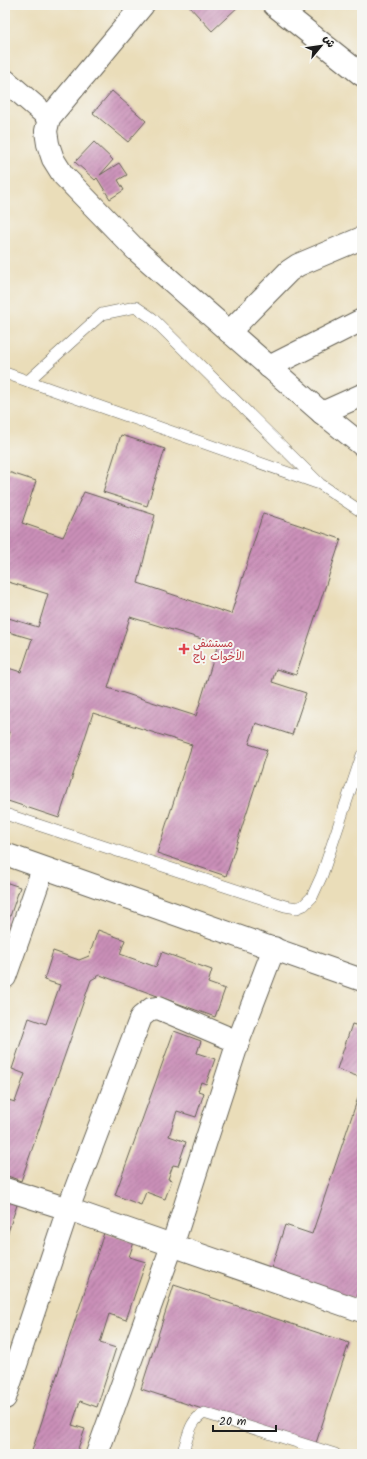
<svg xmlns="http://www.w3.org/2000/svg" width="367" height="1459" viewBox="0 0 367 1459" font-family="Kalam,'Playpen Sans Arabic',sans-serif">
<defs>
<pattern id="building-hatch" width="6" height="6" patternUnits="userSpaceOnUse"><rect width="6" height="6" fill="#ca8fb8"/><path d="M-1 1l2-2M0 6l6-6M5 7l2-2" fill="none" stroke="#a37495"/></pattern>
</defs>
<rect width="100%" height="100%" fill="#f6f6f2"/>
<filter id="ink" filterUnits="userSpaceOnUse"><feTurbulence type="fractalNoise" baseFrequency=".025" numOctaves="2"/><feDisplacementMap in="SourceGraphic" scale="8" xChannelSelector="R" yChannelSelector="G"/><feConvolveMatrix kernelMatrix="1 2 1 2 8 2 1 2 1" color-interpolation-filters="sRGB"/></filter>
<filter id="wash" filterUnits="userSpaceOnUse"><feTurbulence type="fractalNoise" baseFrequency=".012" numOctaves="4" result="noise"/><feDisplacementMap in="SourceGraphic" scale="16" xChannelSelector="R" yChannelSelector="G"/><feGaussianBlur stdDeviation="0.9" result="paint"/><feColorMatrix in="noise" values="0 0 0 0 0 0 0 0 0 0 0 0 0 0 0 0 0 1.4 0 .05"/><feComposite in="paint" operator="in"/></filter>
<g filter="url(#wash)">
<rect width="100%" height="100%" fill="#eaddb9"/>
<g id="blocks">
<g fill="url(#building-hatch)" fill-rule="evenodd">
<polygon points="188,5 240,5 212,31"/>
<polygon points="112,91 146,121 128,142 93,113"/>
<polygon points="94,142 113,160 100,175 119,163 127,175 118,180 124,190 110,199 97,178 95,180 75,162"/>
<polygon points="121,435 165,449 147,506 103,492"/>
<path d="M 5,471 L 36,481 L 22,523 L 63,537 L 84,492 L 155,515 L 138,583 L 231,614 L 263,513 L 341,539 L 296,675 L 276,669 L 272,682 L 306,693 L 292,735 L 256,723 L 249,744 L 267,750 L 226,876 L 157,853 L 192,745 L 93,713 L 59,818 L 5,800 L 5,745 L 9,732 L 5,730 L 5,667 L 21,672 L 32,639 L 5,631 L 5,617 L 38,627 L 48,594 L 5,581 ZM 130,617 L 218,644 L 196,716 L 108,688 Z"/>
<polygon points="5,882 20,887 5,931"/>
<polygon points="98,930 125,940 120,954 156,967 162,952 212,970 208,983 225,989 215,1017 100,975 91,980 21,1181 5,1175 5,1099 15,1102 25,1074 12,1069 29,1018 46,1024 60,985 44,980 53,951 79,960 89,956"/>
<polygon points="352,1024 362,1027 362,1078 337,1069"/>
<polygon points="174,1031 201,1041 197,1053 215,1059 206,1084 201,1082 198,1091 204,1093 196,1117 177,1111 169,1136 186,1142 178,1166 173,1165 168,1179 172,1180 165,1199 146,1192 141,1205 115,1195"/>
<polygon points="362,1086 362,1281 356,1300 270,1271 285,1225 312,1234"/>
<polygon points="5,1200 17,1205 5,1241"/>
<polygon points="104,1233 134,1242 129,1257 146,1262 126,1320 109,1314 100,1343 116,1348 97,1407 80,1401 72,1425 85,1429 76,1454 31,1454"/>
<polygon points="174,1285 349,1343 315,1446 141,1389"/>
</g>
</g>
</g>
<g filter="url(#ink)">
<use href="#blocks" fill-opacity="0" stroke="#646053" stroke-width="1"/>
<g fill="none" stroke-linecap="round" stroke-linejoin="round">
<g stroke="#646053" stroke-width="12">
<g id="lane">
<polyline points="5,373 317,483"/>
<polyline points="28,381 102,314 136,307 152,318 320,484 362,512"/>
<polyline points="5,814 285,906 297,908 304,905 312,897 322,875 362,755"/>
<path d="M 188,1454 L 184,1448 C 189,1434 190,1421 204,1413 L 335,1454"/>
</g>
</g>
<g stroke="#646053" stroke-width="24">
<g id="street">
<polyline points="274,5 362,75"/>
<polyline points="5,80 49,118"/>
<polyline points="229,332 289,271 298,265 362,238"/>
<polyline points="269,367 362,320"/>
<polyline points="322,413 362,395"/>
<polyline points="5,854 362,980"/>
<polyline points="5,977 43,869"/>
<polyline points="5,1189 68,1209 362,1311"/>
<polyline points="5,1398 68,1209 141,1017 151,1009 158,1008 238,1042"/>
<polyline points="97,1454 172,1246 238,1042 274,948"/>
</g>
</g>
<g stroke="#646053" stroke-width="24">
<polyline id="secondary" points="143,5 49,118 46,131 48,144 53,159 63,175 136,250 322,413 362,445"/>
</g>
<use href="#lane" stroke="#fff" stroke-width="11"/>
<use href="#street" stroke="#fff" stroke-width="22"/>
<use href="#secondary" stroke="#fff" stroke-width="22"/>
</g>
</g>
<path fill="#e0444e" stroke="#f6f6f2" stroke-width="1.5" d="M182 643h4v4h4v4h-4v4h-4v-4h-4v-4h4z"/>
<g text-anchor="middle" stroke-width="4" stroke-linejoin="round" paint-order="stroke">
<g font-size="11" fill="#be3a42" stroke="#f6f6f2" text-anchor="start">
<text x="193" y="647">مستشفى<tspan x="193" dy="13">الأخوات باج</tspan></text>
</g>
</g>
<rect width="367" height="1459" fill="none" stroke="#f6f6f2" stroke-width="20"/>
<g transform="translate(321 46) rotate(61)" stroke="#f6f6f2" stroke-width="3" paint-order="stroke">
<path d="M0-3L7 15L0 10L-7 15Z" fill="#1c1c1c"/>
<text y="-6" font-size="11" font-weight="bold" text-anchor="middle" fill="#1c1c1c">ش</text>
</g>
<path d="M213 1425v6h63v-6" fill="none" stroke="#1c1c1c" stroke-width="2"/>
<text x="219" y="1425" font-size="12" fill="#1c1c1c" stroke="#f6f6f2" stroke-width="3" paint-order="stroke">20 m</text>
</svg>
